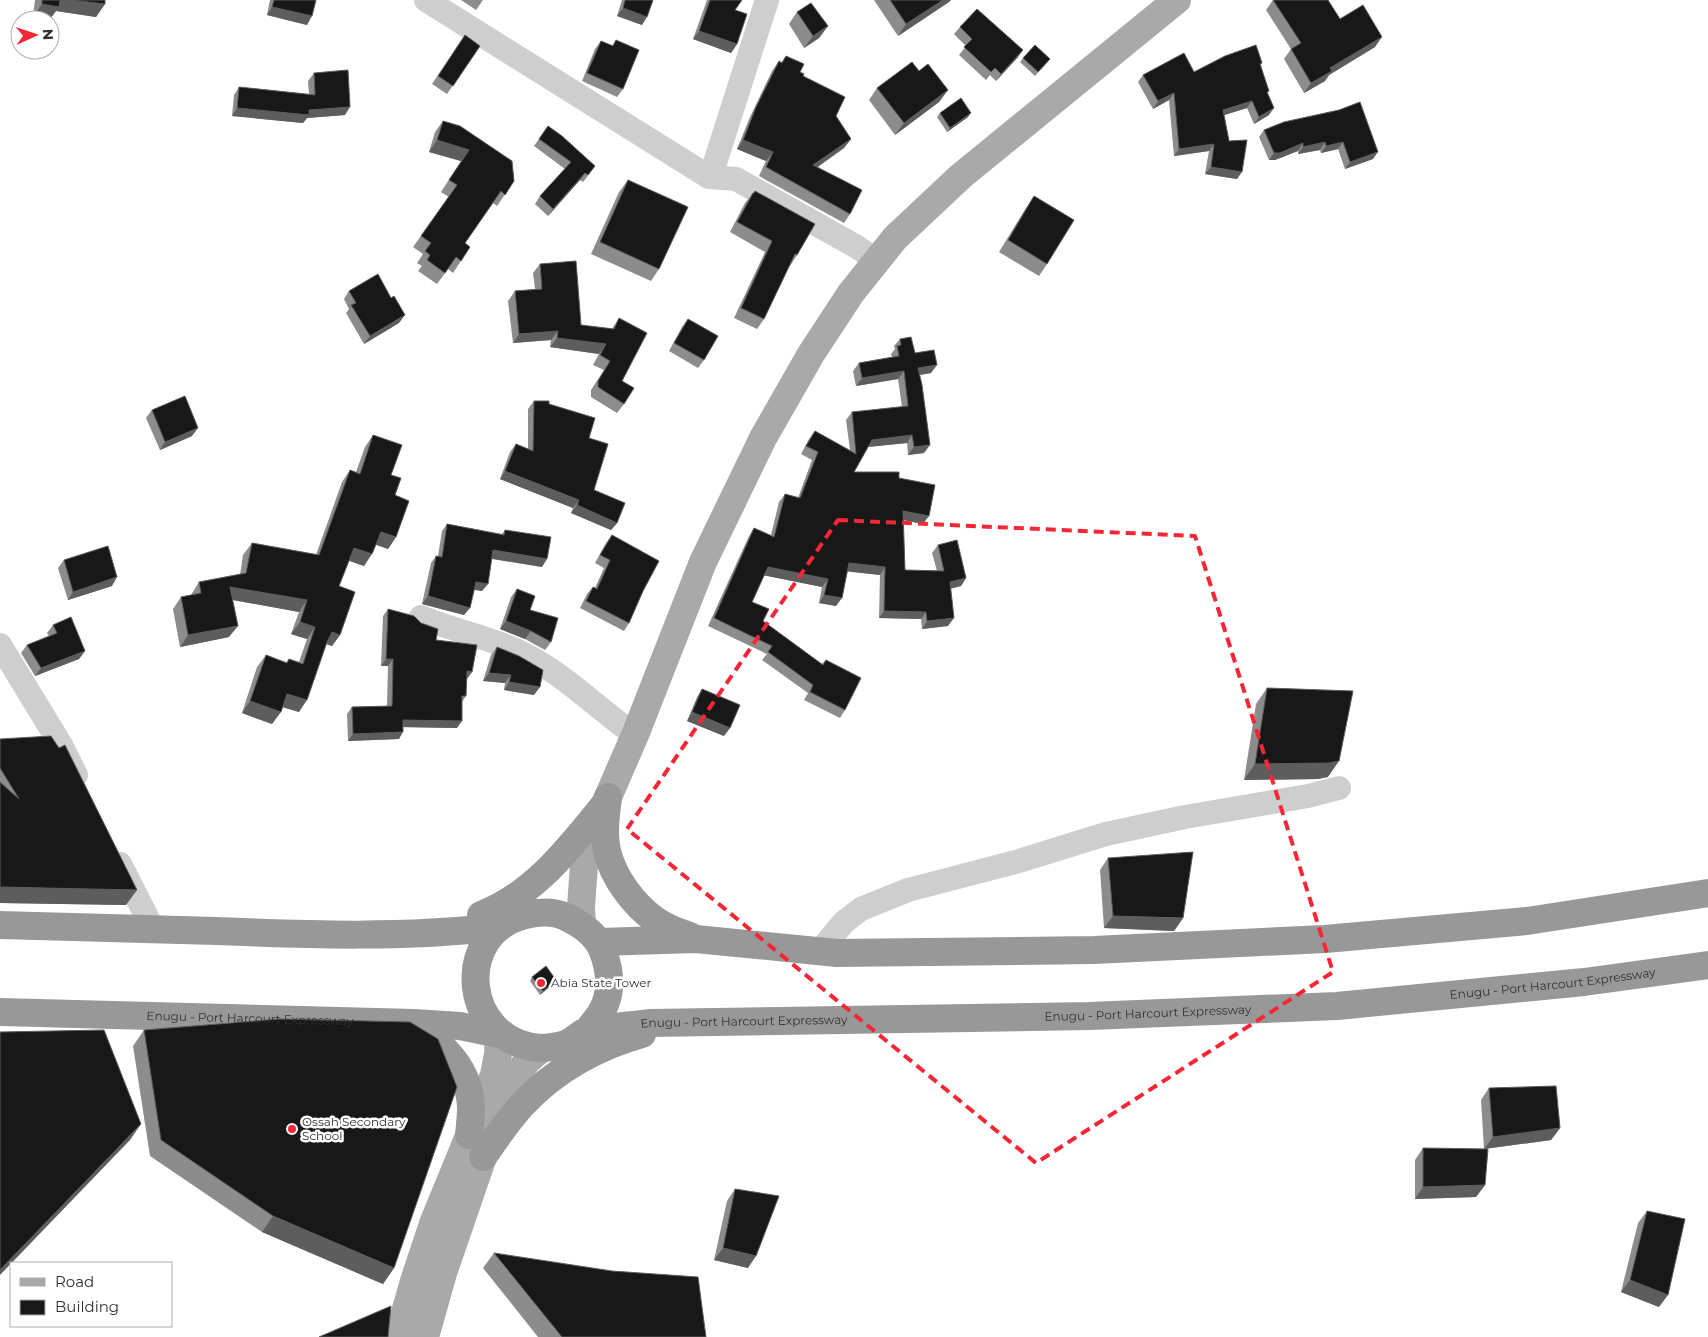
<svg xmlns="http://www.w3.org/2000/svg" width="1708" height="1337" viewBox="0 0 1708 1337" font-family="Montserrat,sans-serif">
<rect width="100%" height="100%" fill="#fff"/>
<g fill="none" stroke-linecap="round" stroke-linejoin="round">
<g stroke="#cecece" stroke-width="24">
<polyline points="426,0 709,177 736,179 857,247 877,261"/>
<polyline points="709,177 714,166 767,0"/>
<path d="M 421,617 C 457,632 498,639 533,659 C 570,680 600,710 635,735"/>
<polyline points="0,645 61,745 76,775"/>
<polyline points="120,864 153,929"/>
<polyline points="819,952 844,922 861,909 908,890 1019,861 1106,834 1185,817 1308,796 1339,788"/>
</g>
<g stroke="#a9a9a9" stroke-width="28">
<polyline points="582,925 581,907 584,865 605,804 635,735 703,562 763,438 811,354 851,293 895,238 961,176 1177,0"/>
<polyline points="398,1337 414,1281 434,1221 494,1075 498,1054 499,1034"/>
<polyline points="425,1337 443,1273 498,1113 514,1079 527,1061 542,1048"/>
</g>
<g stroke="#989898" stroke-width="28">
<path d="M 608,797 C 606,814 603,833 607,851 C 613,877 633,904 655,920 C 665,927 678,932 690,936"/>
<path d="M 481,915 C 534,895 571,846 605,804"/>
<path d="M 0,925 C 72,927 144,929 216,931 C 310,935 405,938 499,927"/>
<polyline points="599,942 696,939 837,953 1094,950 1325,939 1527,921 1708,893"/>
<path id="s1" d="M 0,1012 L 414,1023 L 460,1026 L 499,1034"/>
<path d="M 409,1027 C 442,1039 470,1070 471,1108 C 471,1117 470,1126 469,1135"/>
<path id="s2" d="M 589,1029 C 593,1023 599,1017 602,1011 C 613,991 610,969 602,949 C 595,933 581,924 566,917 C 554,911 538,912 525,915 C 452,933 462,1042 540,1048 C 547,1048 559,1046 566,1044 C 574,1041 580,1033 588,1030 C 594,1028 602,1028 607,1028 C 621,1026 635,1025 649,1023 L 1089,1016 L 1337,1006 L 1584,982 L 1708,965"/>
<path d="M 483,1157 C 496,1138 508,1120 523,1104 C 555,1070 598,1046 642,1034"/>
</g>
</g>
<g fill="#8c8c8c">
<polygon points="35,0 105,0 105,4 96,17 56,11 50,19 33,16"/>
<polygon points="270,0 316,0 307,25 267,15"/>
<polygon points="461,0 483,0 476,10"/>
<polygon points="622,0 653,0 642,25 617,16"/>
<polygon points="707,0 742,0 735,10 737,44 731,53 693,39"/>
<polygon points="874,0 951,0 949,2 898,36"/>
<polygon points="1273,0 1340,19 1375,47 1329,75 1325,81 1304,93 1284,59 1291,49 1266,10"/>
<polygon points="797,12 828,26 819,38 804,48 789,24"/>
<polygon points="960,27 1018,57 996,81 990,75 986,80 959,55 966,46 954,34"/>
<polygon points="465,35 480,46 447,94 432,84"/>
<polygon points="616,40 623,89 617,97 582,81 595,49 601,41 612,46"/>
<polygon points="786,56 800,72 836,116 851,139 844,148 818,167 850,214 844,223 759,176 766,161 737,149 750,117 772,71 779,61 781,63"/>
<polygon points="1023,58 1050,59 1035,76 1020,62"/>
<polygon points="1262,63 1261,65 1268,93 1269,115 1254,124 1247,108 1224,115 1237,179 1205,174 1209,151 1174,156 1169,100 1153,109 1138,82 1143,75 1194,72"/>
<polygon points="314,73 345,115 307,118 303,123 232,116 234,95 239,87 309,94 308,81"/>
<polygon points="877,88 948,90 939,102 895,135 869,100"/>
<polygon points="1339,110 1373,159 1345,169 1338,149 1321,153 1320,150 1298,154 1298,151 1275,160 1269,160 1259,137 1264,130"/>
<polygon points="940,113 968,117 947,132 937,117"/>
<polygon points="443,121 514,181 497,206 493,203 465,243 470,247 453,273 448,269 437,284 418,271 422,266 417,263 423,254 413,247 449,197 441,192 461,161 429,152 435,132"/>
<polygon points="548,126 590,173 583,182 580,180 548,216 535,204 540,196 565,169 534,146"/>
<polygon points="628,180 659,269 651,281 591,254 619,192"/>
<polygon points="755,191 797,255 790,266 789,266 764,319 757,329 734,318 765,252 730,232 745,203 753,193 754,193"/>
<polygon points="1034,196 1047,264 1039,276 999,252 1026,208"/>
<polygon points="540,264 581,325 612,329 619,318 624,404 617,413 591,397 591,390 604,370 593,365 599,354 550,347 551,340 513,343 508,301 515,291 535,289 533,273"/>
<polygon points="349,291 399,323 364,344 346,313 349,309 344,299"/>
<polygon points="688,319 704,360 698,368 669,351 682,327"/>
<polygon points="900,339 915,353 931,373 920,375 924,453 908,455 907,443 868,447 854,472 899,478 923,524 903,520 905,570 937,571 932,553 938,545 966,578 961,586 950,589 948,626 922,629 921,619 879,618 880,575 847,571 836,606 819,603 822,587 764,575 752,602 763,621 822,664 826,660 845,710 840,718 804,700 808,693 762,660 767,654 708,626 749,536 754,528 771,535 779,502 785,494 798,498 812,460 801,454 809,439 815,431 850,450 846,420 852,412 902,407 898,379 856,386 853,371 859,363 892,357 891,354 895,349 894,346"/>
<polygon points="534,401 549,404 589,438 594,490 617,523 611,530 571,513 573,508 500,479 510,452 516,444 528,449 528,409"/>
<polygon points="152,410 192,436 160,450 146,418"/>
<polygon points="373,435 391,475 395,495 396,537 388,549 376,545 364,566 349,561 339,586 340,635 332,646 326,644 299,712 282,707 272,724 242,713 257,667 266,655 286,663 289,659 299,662 307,639 291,634 299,612 233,600 229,637 180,647 173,609 181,597 191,595 199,582 240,575 243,555 252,543 316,555 342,482 350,470 356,472 365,447"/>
<polygon points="447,524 502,534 505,530 542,567 492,559 482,591 474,590 464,615 422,604 431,563 436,556 438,556 442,531"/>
<polygon points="612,535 643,591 629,623 624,631 580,608 587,594 593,587 595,588 604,568 595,563 606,543"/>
<polygon points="64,560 112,586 68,600 58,568"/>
<polygon points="517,589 551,642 545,650 525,639 500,629 511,597"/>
<polygon points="388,609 436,640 467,679 466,696 462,702 457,728 403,727 399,739 348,741 347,714 352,707 387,706 388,666 381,666 383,616"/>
<polygon points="53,625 85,651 79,659 35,676 21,653 27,645 49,636 47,633"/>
<polygon points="497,647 534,695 504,690 505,683 483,681 491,655"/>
<polygon points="1267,688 1328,777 1318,779 1244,780 1256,704"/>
<polygon points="702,689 724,736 687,721 697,697"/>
<polygon points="0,739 59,748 126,905 0,903"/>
<polygon points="1108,858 1183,918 1174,931 1104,928 1100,870"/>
<polygon points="532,977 556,980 553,984 540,995 530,981"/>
<polygon points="144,1030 394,1268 383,1284 262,1232 150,1156 133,1046"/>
<polygon points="1489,1088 1560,1128 1551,1140 1484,1149 1481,1100"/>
<polygon points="1423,1148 1485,1185 1476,1197 1415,1199 1415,1160"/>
<polygon points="735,1189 748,1268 714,1260 727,1201"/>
<polygon points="1647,1211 1659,1307 1621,1292 1638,1223"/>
<polygon points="494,1253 706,1337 538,1337 483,1268"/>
</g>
<g fill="#5d5d5d">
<polygon points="59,0 70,0 105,4 96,17 56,11 50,19 33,16 42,4"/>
<polygon points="943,0 951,0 949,2 898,36 906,24"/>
<polygon points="272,7 312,16 307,25 267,15"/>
<polygon points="623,8 647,17 642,25 617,16"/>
<polygon points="828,26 819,38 804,48 813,36"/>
<polygon points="699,31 737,44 731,53 693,39"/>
<polygon points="1382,37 1375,47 1329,75 1325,81 1304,93 1311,83 1330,68"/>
<polygon points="1023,50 1018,57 996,81 1001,74"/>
<polygon points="948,90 939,102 895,135 904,123"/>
<polygon points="1174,93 1169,100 1153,109 1158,101"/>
<polygon points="1252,101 1247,108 1218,117 1223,110"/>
<polygon points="350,107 345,115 307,118 303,123 232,116 237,108 309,110"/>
<polygon points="1274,108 1269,115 1254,124 1259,117"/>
<polygon points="971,113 968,117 947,132 950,128"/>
<polygon points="851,139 844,148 807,174 813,165"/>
<polygon points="437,140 469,150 461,161 429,152"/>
<polygon points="743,140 773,152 766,161 737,149"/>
<polygon points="1325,142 1320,150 1298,154 1303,147"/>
<polygon points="1343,142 1338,149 1321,153 1326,146"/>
<polygon points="1303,143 1298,151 1275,160 1269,160 1274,153"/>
<polygon points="1214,144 1209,151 1174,156 1179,149"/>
<polygon points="1378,152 1373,159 1345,169 1350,162"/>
<polygon points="1211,167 1242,172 1237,179 1205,174"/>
<polygon points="585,173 580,180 548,216 553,209"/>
<polygon points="405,315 399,323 364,344 370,336"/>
<polygon points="558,331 551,340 513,343 519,334"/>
<polygon points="557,338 606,344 599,354 550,347"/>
<polygon points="937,365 931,373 913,376 918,368"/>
<polygon points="904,371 898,379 856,386 862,378"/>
<polygon points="198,428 192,436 160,450 165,442"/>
<polygon points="912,435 907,443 867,447 872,440"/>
<polygon points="930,445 924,453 908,455 914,447"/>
<polygon points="505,471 579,500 573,508 500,479"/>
<polygon points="577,505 617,523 611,530 571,513"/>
<polygon points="903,511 929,516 923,524 898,519"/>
<polygon points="381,532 396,537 388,549 372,543"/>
<polygon points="354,548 372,554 364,566 345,559"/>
<polygon points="493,550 547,559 542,567 488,558"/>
<polygon points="849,563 885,567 880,575 843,571"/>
<polygon points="768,567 828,579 822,587 762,575"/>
<polygon points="117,577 112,586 68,600 73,592"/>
<polygon points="966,578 961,586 944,590 950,582"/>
<polygon points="476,582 488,584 482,591 471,589"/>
<polygon points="230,587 307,600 299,612 222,598"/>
<polygon points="824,595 842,598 836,606 819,603"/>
<polygon points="428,596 470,608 464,615 422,604"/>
<polygon points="884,611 926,612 921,619 879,618"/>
<polygon points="954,618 948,626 922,629 927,621"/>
<polygon points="506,621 531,631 525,639 500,629"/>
<polygon points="300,622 315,627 307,639 291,634"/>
<polygon points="238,626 229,637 180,647 188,635"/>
<polygon points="332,632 340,635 332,646 324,643"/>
<polygon points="85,651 79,659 35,676 41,668"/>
<polygon points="386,659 393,659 388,666 381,666"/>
<polygon points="467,671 472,672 467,679 462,678"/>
<polygon points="489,673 511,675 505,683 483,681"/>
<polygon points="509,682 540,687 534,695 504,690"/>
<polygon points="287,694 307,700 299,712 279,706"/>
<polygon points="250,701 281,712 272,724 242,713"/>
<polygon points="692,712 730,728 724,736 687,721"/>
<polygon points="403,720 462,721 457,728 398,727"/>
<polygon points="403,732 399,739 348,741 353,734"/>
<polygon points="1339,761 1328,777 1318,779 1244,780 1255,764"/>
<polygon points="0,887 137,890 126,905 0,903"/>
<polygon points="1113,916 1183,918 1174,931 1104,928"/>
<polygon points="556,980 553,984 540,995 543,991"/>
<polygon points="141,1124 130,1140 0,1275 0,1270"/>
<polygon points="1560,1128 1551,1140 1484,1149 1493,1137"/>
<polygon points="1485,1185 1476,1197 1415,1199 1423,1187"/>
<polygon points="273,1216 394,1268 383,1284 262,1232"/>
<polygon points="723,1248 756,1256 748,1268 714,1260"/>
<polygon points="1630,1280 1668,1295 1659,1307 1621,1292"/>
</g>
<g fill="#181818" stroke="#5d5d5d">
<polygon points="42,0 60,0 59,7 42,4"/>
<polygon points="70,0 105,0 105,4"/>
<polygon points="274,0 316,0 312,16 272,7"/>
<polygon points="625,0 653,0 647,17 623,8"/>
<polygon points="710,0 742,0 735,10 747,14 737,44 699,31"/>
<polygon points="890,0 943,0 906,24"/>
<polygon points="1273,0 1328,0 1340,19 1363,5 1382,37 1330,68 1332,71 1311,83 1291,49 1301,43"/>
<polygon points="811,3 828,26 813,36 797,12"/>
<polygon points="977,9 1023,50 1001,74 995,68 991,72 964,47 972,39 960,27"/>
<polygon points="465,35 480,46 453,86 438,76"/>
<polygon points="616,40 639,50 623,89 587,73 601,41 613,46"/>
<polygon points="1035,45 1050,59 1038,72 1023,58"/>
<polygon points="1256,45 1262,63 1260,64 1269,91 1267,92 1274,108 1259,117 1252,101 1223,110 1229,141 1247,140 1242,172 1211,167 1214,144 1179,149 1174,93 1158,101 1143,75 1184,53 1194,72 1225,56"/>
<polygon points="786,56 804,64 800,72 804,74 803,76 845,97 836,116 851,139 813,165 862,190 850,214 766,167 773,152 743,140 756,107 779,61 782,63"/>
<polygon points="912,62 919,71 928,64 948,90 904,123 877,88"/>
<polygon points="348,70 350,107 309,110 309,115 237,108 239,87 315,95 314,73"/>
<polygon points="961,98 971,113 950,128 940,113"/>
<polygon points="1360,102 1378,152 1350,162 1343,142 1326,146 1325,142 1303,147 1303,143 1280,153 1274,153 1264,130 1284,122 1339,110"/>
<polygon points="443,121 460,126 512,161 514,181 505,195 501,191 465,243 470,247 461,261 456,257 445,273 427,260 430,255 425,251 431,243 421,236 457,185 449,180 469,150 437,140"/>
<polygon points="548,126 562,136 595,166 588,175 585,173 553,209 540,196 571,162 539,139"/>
<polygon points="628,180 688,207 659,269 600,242"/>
<polygon points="755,191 815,224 797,255 795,254 764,319 741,308 772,241 737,222 753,193 754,193"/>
<polygon points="1034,196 1074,220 1047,264 1008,240"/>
<polygon points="576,261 581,325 614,329 619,318 647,333 622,381 634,388 624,404 598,387 598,381 610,361 600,355 606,344 557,338 558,331 519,334 515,291 542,289 540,264"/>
<polygon points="378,274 391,298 394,296 405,315 370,336 351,305 356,303 349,291"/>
<polygon points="688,319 718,336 704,360 674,343"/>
<polygon points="911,337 915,353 934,350 937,365 918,368 922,385 930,445 914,447 912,435 872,440 854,472 899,472 899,478 935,485 929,516 903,511 905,570 944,571 938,545 957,540 966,578 950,582 954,618 927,621 926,612 884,611 885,567 849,563 842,598 824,595 828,579 768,567 752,602 769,609 763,621 823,665 826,660 861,678 845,710 810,692 813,685 768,652 772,646 714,618 754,528 774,537 785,494 800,498 818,452 806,446 815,431 856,454 852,412 908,406 904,371 862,378 859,363 899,356 897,346 901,345 900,339"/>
<polygon points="185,396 198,428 165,442 152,410"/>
<polygon points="534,401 549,401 549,404 595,418 589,438 608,444 594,490 625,503 617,523 577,505 579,500 505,471 516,444 533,451"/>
<polygon points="373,435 402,445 391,475 401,478 395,495 409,501 396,537 381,532 372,554 354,548 339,586 355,592 340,635 332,632 327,642 307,700 287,694 281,712 250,701 266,655 287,663 289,659 303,664 315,627 300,622 307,600 230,587 238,626 188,635 181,597 201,593 199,582 246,573 252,543 319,555 350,470 360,474"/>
<polygon points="447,524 504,535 505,530 551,537 547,559 493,550 488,584 476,582 470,608 428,596 436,556 442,557"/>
<polygon points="612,535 659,561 643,591 629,623 586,601 593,587 597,589 610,560 600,555"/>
<polygon points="108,546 117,577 73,592 64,560"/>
<polygon points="517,589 535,596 530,610 558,618 551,642 531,631 506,621"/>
<polygon points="388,609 414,616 421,623 438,629 436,640 477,645 472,672 467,671 466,696 462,696 462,721 403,720 403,732 353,734 352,707 392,706 393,659 386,659"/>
<polygon points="71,617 85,651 41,668 27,645 57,633 53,625"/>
<polygon points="497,647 519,656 543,670 540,687 509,682 511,675 489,673"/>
<polygon points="1267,688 1353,691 1339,761 1329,763 1255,764"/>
<polygon points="702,689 740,705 730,728 692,712"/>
<polygon points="51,736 59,748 65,745 137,890 0,887 0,782 19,799 0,768 0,739"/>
<polygon points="1193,852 1183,918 1113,916 1108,858"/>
<polygon points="546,966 556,980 543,991 532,977"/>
<polygon points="280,1019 410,1022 438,1039 457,1087 394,1268 273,1216 161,1140 144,1030"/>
<polygon points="104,1030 141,1124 0,1270 0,1032"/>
<polygon points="1556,1086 1560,1128 1493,1137 1489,1088"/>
<polygon points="1423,1148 1488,1149 1485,1185 1423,1187"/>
<polygon points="735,1189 779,1196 756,1256 723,1248"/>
<polygon points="1647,1211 1685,1219 1668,1295 1630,1280"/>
<polygon points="494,1253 612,1271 698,1277 706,1337 562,1337"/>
<polygon points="391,1306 388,1337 319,1337"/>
</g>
<path fill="none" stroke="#f52635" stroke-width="4" stroke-dasharray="10 6" stroke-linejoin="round" d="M 838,520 L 1195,536 L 1333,972 L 1036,1163 L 627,829 Z"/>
<g fill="#f52635" stroke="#fff" stroke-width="2">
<circle cx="541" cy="983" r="5"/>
<circle cx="292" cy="1129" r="5"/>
</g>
<g text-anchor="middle" stroke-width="5" stroke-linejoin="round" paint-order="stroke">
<g font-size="12" fill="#313131" stroke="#fff" text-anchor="start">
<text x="551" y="987">Abia State Tower</text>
<text x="302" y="1126">Ossah Secondary<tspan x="302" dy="14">School</tspan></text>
</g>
<g font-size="12" fill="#313131" stroke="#fff">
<text dy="4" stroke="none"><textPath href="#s2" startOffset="1388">Enugu - Port Harcourt Expressway</textPath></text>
<text dy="4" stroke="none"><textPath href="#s2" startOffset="982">Enugu - Port Harcourt Expressway</textPath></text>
<text dy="4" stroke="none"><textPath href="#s1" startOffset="250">Enugu - Port Harcourt Expressway</textPath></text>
<text dy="4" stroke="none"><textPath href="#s2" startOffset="578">Enugu - Port Harcourt Expressway</textPath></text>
</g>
</g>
<rect x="10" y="1262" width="162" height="65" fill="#ffffff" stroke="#adadad"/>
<rect x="20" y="1278" width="25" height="8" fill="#a9a9a9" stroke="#adadad"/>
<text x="55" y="1287" font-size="15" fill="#313131">Road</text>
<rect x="20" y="1300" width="25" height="15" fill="#181818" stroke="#adadad"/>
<text x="55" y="1312" font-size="15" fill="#313131">Building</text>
<g transform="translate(35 35) rotate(87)"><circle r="24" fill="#ffffff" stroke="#adadad"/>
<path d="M0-4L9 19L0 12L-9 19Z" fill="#f52635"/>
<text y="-8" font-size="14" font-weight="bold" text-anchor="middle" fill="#313131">N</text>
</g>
</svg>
